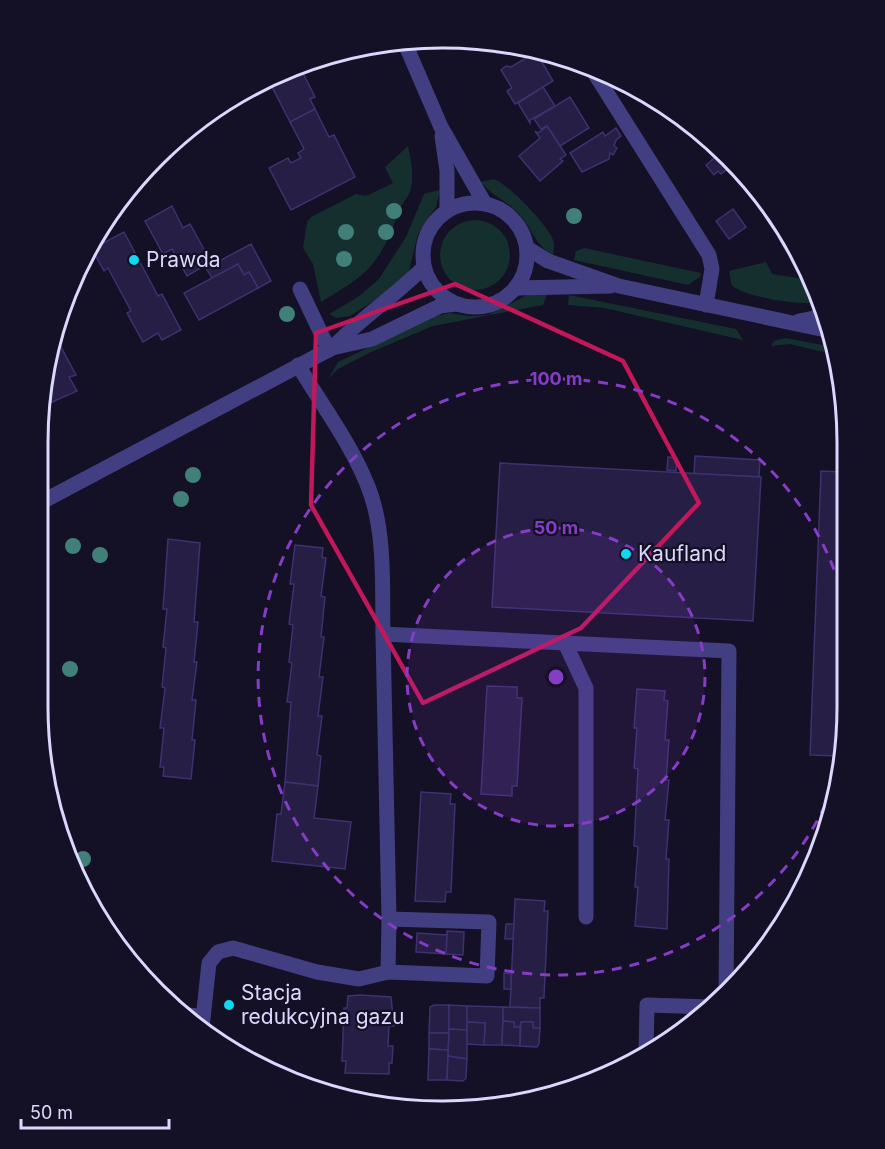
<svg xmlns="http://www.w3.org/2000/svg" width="885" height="1149" viewBox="0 0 885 1149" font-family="Inter,sans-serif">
<rect width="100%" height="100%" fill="#141025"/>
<g fill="#142f2e">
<path d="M 408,146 C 411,160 416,183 408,196 C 405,201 401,205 399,211 C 379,265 370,273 321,302 L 313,264 L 303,248 L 307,222 L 311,217 L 356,194 L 366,196 L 393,183 L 385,167 Z"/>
<path d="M 493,179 C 506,181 549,227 553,240 C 555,245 554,250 553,255 C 535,245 532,229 520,215 C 508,201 493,197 481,182 Z"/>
<polygon points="440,190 436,207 418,234 409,271 400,284 350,316 336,318 329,314 358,297 379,279 406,237 424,194"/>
<circle cx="475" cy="255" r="35"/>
<polygon points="584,248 701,273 700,277 688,285 574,260 576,251"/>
<path d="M 766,262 L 772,274 L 810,280 L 818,296 L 811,303 C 792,304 747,297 732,286 L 729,271 Z"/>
<polygon points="548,292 543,305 433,326 369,353 338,369 328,379 338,362 434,316 450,313 469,316 488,315 529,294"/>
<polygon points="569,295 736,329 743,340 604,308 568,305"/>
<polygon points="785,338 834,347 836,355 790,344 771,346 774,341"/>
</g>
<g fill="#261e45" stroke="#3e3170" stroke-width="1.5">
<polygon points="486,42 512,44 497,53"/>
<polygon points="536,52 553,81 515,104 507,91 512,88 501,70 506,66 511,67"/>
<polygon points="299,65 315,97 310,99 315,109 290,122 268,79"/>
<polygon points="543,87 555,106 530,120 530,123 518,103"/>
<polygon points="570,97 589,128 560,146 547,126 541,129 534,119"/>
<polygon points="315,109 329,137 334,135 355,177 291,210 269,168 288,158 291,163 301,158 298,153 304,149 290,122"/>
<polygon points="547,126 566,155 560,159 563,161 540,181 519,156 540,138 535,131 538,133"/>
<polygon points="616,128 621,136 616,140 614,146 617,148 613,155 610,153 609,159 582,172 570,153 603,132 605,136"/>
<polygon points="723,151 735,163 721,174 718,171 714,175 706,165"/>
<polygon points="735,163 753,185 748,189 730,167"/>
<polygon points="172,206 183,228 190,224 211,262 187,276 172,249 163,254 145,221"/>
<polygon points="733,209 746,227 729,239 716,221"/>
<polygon points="124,232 158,296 162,294 181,330 162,340 158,333 143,342 127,313 131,311 108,268 104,271 92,249"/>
<polygon points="251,244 271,281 258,288 249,272 244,275 238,264 212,278 206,268"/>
<polygon points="238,264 244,275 249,272 258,288 199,320 184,293"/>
<polygon points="53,332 76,375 69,377 77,391 50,403 43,389"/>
<polygon points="695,456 760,460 759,477 694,474"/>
<polygon points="668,457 677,458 676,471 667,470"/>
<polygon points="500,463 761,477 753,621 492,607"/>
<polygon points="821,471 844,472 844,745 841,745 840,756 810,755"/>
<polygon points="168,539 200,543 194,622 198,622 194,662 197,662 192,700 196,700 192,740 195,740 191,779 163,776 164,767 160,767 164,728 160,728 165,688 162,687 166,648 163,647 167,609 163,609"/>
<polygon points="295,545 323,548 322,557 326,558 321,596 325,597 321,637 324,637 319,677 323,677 318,716 322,716 317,755 321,756 318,786 285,782 291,702 287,702 292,663 289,662 293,625 289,624 294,584 290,584"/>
<polygon points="487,686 517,687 517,698 522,698 517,786 512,786 512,796 481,794"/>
<polygon points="637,689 665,691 664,700 668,701 665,740 669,740 666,780 669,780 665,820 669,820 666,859 669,859 667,929 635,926 638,887 635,887 638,847 634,846 638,769 634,768 637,728 634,728"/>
<polygon points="285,782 318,786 314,818 351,822 345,869 272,861 277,814 281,814"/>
<polygon points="421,792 451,794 450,804 455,804 451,892 446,892 445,902 415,901"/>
<polygon points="515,899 545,901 544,911 548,911 544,998 540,998 540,1008 510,1007"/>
<polygon points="506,924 514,924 513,939 505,939"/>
<polygon points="447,931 464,932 463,955 446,954"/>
<polygon points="417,933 447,935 446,954 416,952"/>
<polygon points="504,973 511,974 511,989 504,989"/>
<polygon points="360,995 391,997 394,1026 389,1026 388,1046 393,1046 392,1063 389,1063 389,1074 345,1073 346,1061 342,1061 344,1008 347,1008 348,996"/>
<polygon points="434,1005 449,1005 449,1033 429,1033 430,1007"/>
<polygon points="449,1005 467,1006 467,1030 449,1029"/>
<polygon points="467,1006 503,1007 502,1045 484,1045 485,1023 467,1022"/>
<polygon points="503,1007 540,1008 540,1028 533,1028 533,1022 521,1022 520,1027 514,1027 514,1022 503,1021"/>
<polygon points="503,1021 514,1022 514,1027 520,1027 520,1046 502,1045"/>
<polygon points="467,1022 485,1023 484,1045 467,1044"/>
<polygon points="521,1022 533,1022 533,1028 540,1028 539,1044 537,1047 520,1046"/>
<polygon points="449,1029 467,1030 467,1059 448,1056"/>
<polygon points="429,1033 449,1033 448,1050 429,1049"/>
<polygon points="429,1049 448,1050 447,1080 428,1080"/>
<polygon points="448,1056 467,1059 466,1078 463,1081 447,1080"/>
</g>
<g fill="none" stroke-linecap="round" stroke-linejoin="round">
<g stroke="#423e82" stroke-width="15">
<polyline points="404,41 441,127 485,204"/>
<polyline points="590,66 709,255 712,269 706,305"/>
<polyline points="442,136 447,171 447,211"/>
<circle cx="475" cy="255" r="52"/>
<polyline points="527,248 548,261 619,286 830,331"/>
<polyline points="516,288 610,286"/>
<polyline points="300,289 329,350"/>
<polyline points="799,321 814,318 826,312"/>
<path d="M 332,348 C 361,318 395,296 424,267"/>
<path d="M 298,365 C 321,404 350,442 367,484 C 386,529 382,586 383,634 L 729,651 L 726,995"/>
<polyline points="38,504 332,348 372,339 440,306 456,304"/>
<polyline points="383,634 389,919 388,972"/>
<polyline points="565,643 586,688 586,917"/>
<polyline points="185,1015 203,1016"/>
<polyline points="202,1028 209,963 218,952 233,948 317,972 359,979 388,972 487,976 489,922 389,919"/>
<polyline points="646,1053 647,1005 711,1007"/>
<polyline points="416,1108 461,1109"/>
</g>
</g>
<g fill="#417f79">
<circle cx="394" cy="211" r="8"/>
<circle cx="574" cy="216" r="8"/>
<circle cx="346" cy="232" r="8"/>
<circle cx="386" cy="232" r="8"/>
<circle cx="344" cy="259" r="8"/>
<circle cx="287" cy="314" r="8"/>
<circle cx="193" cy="475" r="8"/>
<circle cx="181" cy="499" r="8"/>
<circle cx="73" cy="546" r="8"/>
<circle cx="100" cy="555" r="8"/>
<circle cx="70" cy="669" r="8"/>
<circle cx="83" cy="859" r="8"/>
</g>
<path fill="none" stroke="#c2185b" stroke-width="4.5" stroke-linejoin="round" d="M 455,284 L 623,361 L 699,503 L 581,628 L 423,703 L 311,505 L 316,333 Z"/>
<circle cx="556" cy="677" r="149" fill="#853dc5" fill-opacity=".12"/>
<g fill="none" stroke="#853dc5" stroke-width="3" stroke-dasharray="10 8">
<circle cx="556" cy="677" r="149"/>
<path d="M844 754A298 298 0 1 1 844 600"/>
</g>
<g fill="#0ed8f2" stroke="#141025" stroke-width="2">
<circle cx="134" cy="260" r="6"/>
<circle cx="626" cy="554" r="6"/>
<circle cx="229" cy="1005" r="6"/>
</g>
<g text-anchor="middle" stroke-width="4.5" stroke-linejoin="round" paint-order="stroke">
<g font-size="21" fill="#dcd7fd" stroke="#141025" text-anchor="start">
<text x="146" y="267">Prawda</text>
<text x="638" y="561">Kaufland</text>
<text x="241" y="1000">Stacja<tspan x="241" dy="24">redukcyjna gazu</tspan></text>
</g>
</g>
<path d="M0 0H885V1149H0ZM442 48H443A394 394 0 0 1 837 442V707A394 394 0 0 1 443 1101H442A394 394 0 0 1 48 707V442A394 394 0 0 1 442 48Z" fill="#141025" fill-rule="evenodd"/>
<path fill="none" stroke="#dcd7fd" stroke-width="3" d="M442 48H443A394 394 0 0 1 837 442V707A394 394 0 0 1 443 1101H442A394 394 0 0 1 48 707V442A394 394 0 0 1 442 48Z"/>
<circle cx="556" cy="677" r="9" fill="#853dc5" stroke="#141025" stroke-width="3"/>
<g font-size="18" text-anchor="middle" font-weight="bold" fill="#853dc5" stroke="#141025" stroke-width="4.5" stroke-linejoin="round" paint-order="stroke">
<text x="556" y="385">100 m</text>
<text x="556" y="534">50 m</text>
</g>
<path d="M21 1119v9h148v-9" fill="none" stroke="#dcd7fd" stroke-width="3"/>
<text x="30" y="1119" font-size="18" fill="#dcd7fd" stroke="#141025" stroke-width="4.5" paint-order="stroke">50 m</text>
</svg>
